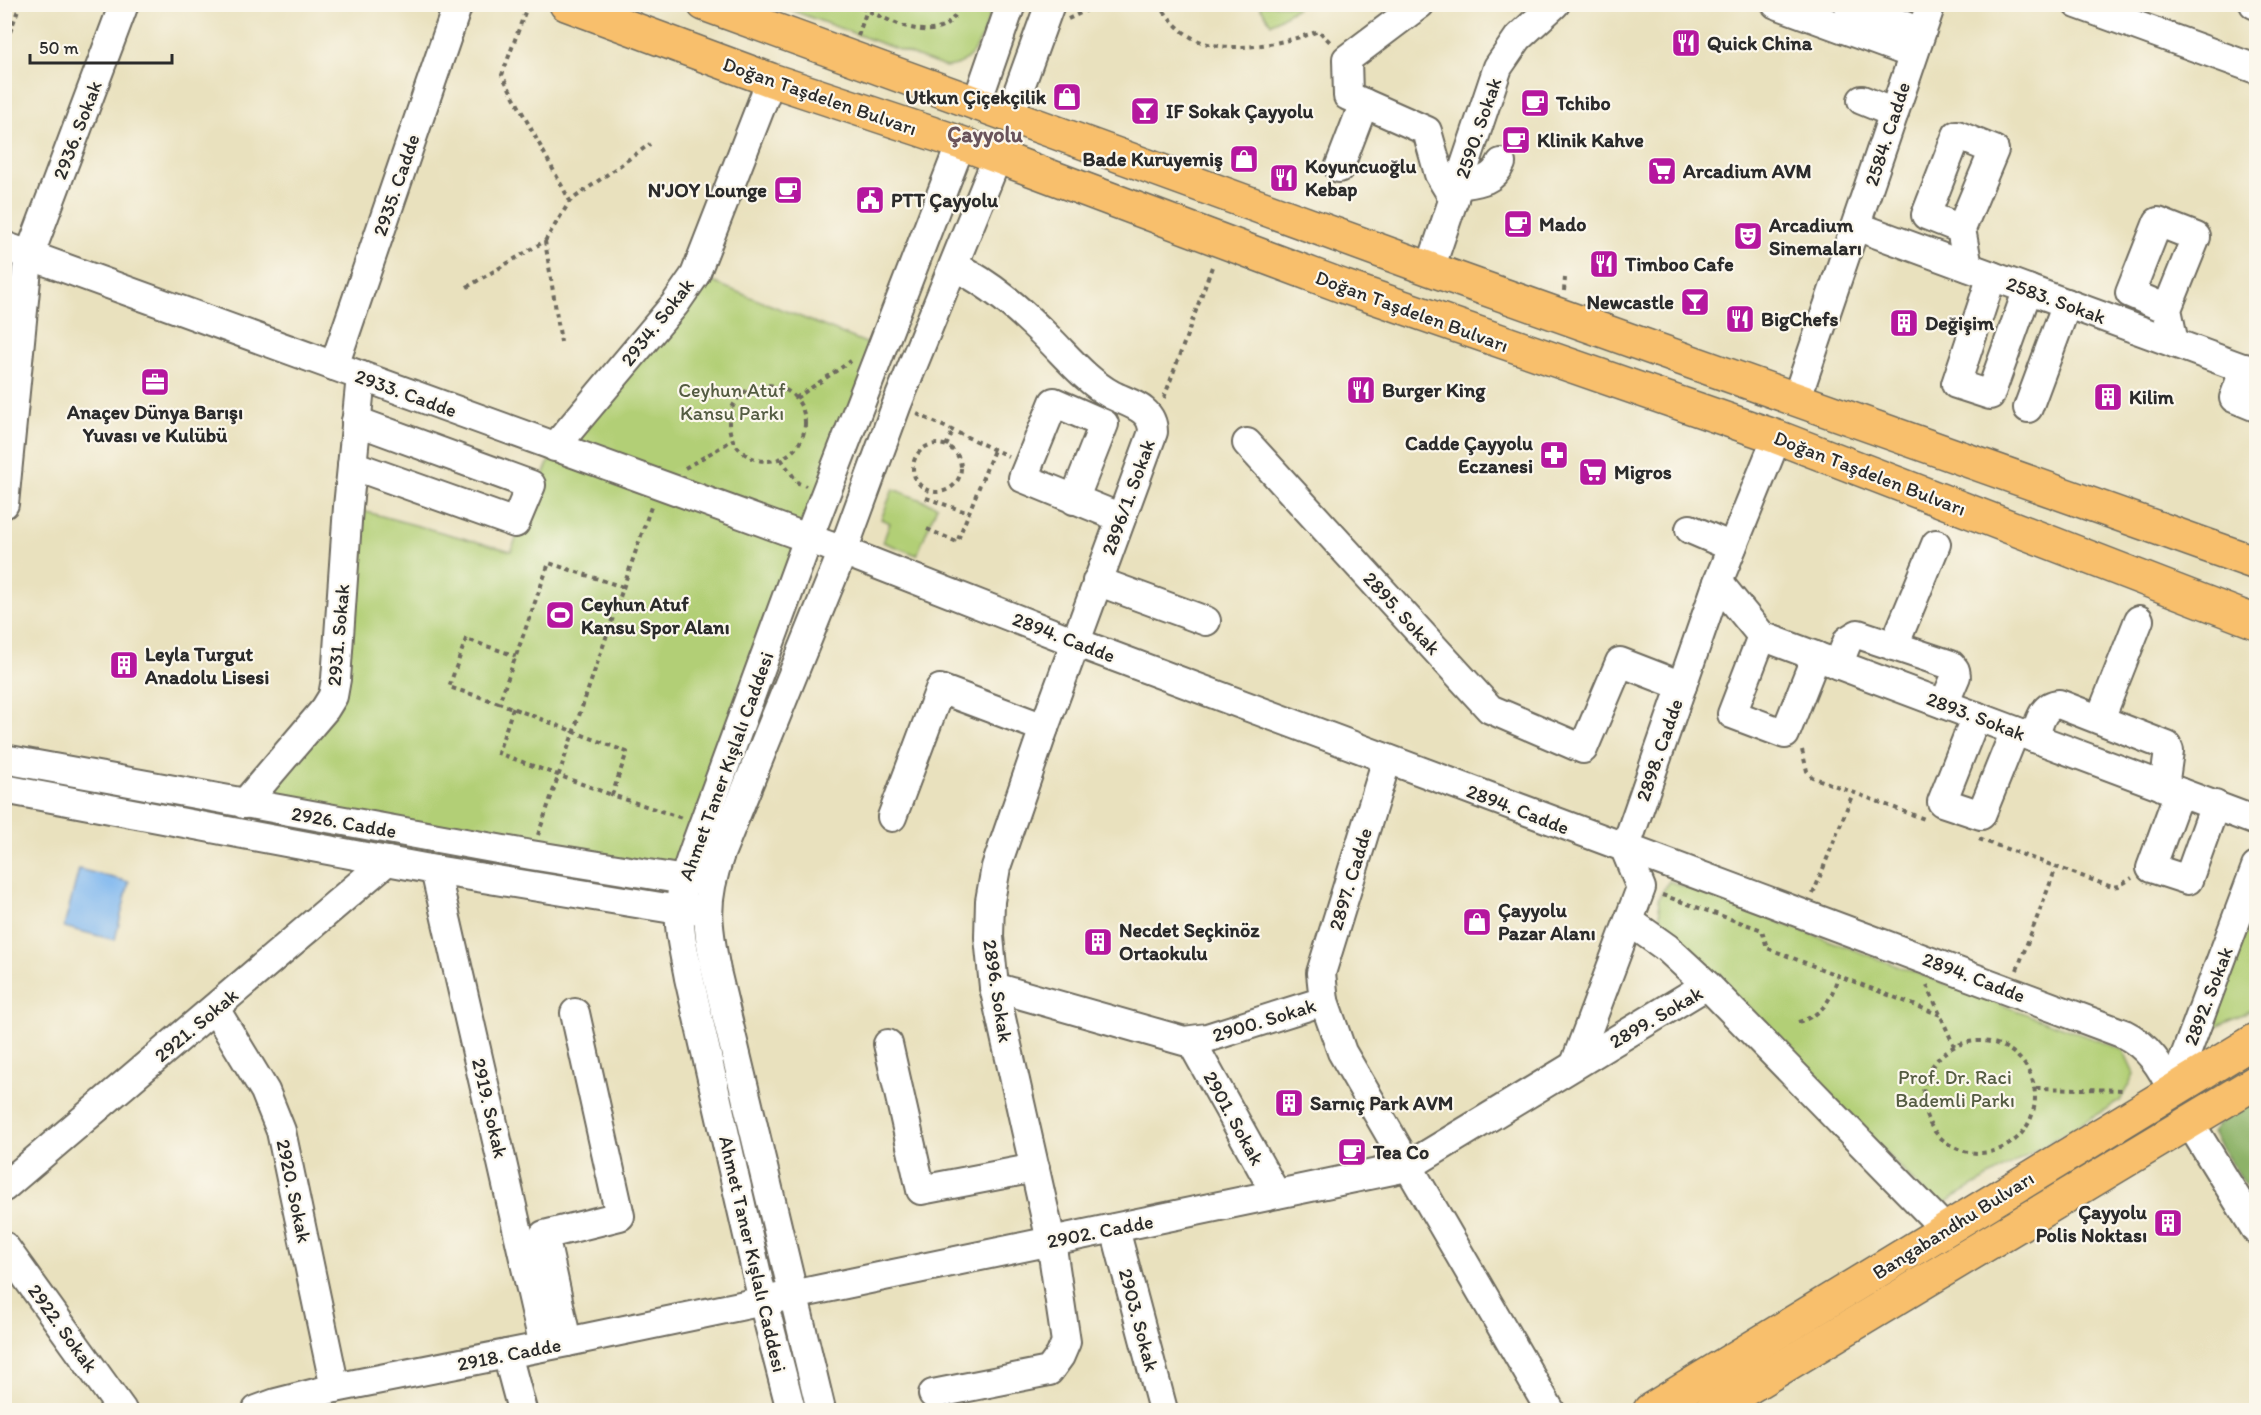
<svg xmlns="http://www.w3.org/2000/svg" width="2261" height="1415" viewBox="0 0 2261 1415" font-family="Itim,sans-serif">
<rect width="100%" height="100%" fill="#fbf7ec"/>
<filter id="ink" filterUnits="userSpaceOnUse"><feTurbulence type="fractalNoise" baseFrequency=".0167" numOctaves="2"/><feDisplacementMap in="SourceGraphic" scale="12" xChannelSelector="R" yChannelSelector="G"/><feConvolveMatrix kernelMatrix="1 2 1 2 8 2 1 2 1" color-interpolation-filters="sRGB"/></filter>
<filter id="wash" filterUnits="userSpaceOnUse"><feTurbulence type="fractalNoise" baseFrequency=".008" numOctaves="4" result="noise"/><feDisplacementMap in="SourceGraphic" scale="24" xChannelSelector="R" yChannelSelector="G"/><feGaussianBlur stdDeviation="1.35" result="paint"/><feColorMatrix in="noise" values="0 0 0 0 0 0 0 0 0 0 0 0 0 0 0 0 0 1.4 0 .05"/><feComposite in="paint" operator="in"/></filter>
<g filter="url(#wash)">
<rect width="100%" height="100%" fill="#e9e1be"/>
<g fill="#b2cf76" stroke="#6e7d50" stroke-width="1.5">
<path d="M 777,5 L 993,5 C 985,29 977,66 945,67 Z"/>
<polygon points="1259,5 1301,5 1271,24"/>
<polygon points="695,275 881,349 685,880 244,804 325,709 348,507 511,551 555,447"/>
<polygon points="893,489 937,506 917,555 883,542 890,523 881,519"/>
<polygon points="1669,881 2123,1050 2134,1074 2120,1101 1946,1202 1933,1201 1662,927 1658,899"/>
<polygon points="2256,882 2256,1008 2201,1033"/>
</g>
<polygon fill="#8db267" stroke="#5c6e49" stroke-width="1.5" points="2256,1097 2256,1201 2212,1133 2221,1121"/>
<polygon fill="#7fb7ef" stroke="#55718d" stroke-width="1.5" points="79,869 129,882 115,940 64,927"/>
</g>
<g filter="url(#ink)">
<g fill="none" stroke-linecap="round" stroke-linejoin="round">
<g stroke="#6e6b5e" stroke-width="32">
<g id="minor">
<polyline points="1420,4 1347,59 1348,96 1427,131 1439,174 1454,199"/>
<polyline points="1776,4 1913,54"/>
<polyline points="1848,4 1921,32"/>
<polyline points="2077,4 2256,69"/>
<polyline points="2254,4 2256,5"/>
<polyline points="1862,100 1894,113"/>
<polyline points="976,105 1011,4"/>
<polyline points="1009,117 1050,4"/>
<polyline points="1339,168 1364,103"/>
<path d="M 1458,185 C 1477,182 1493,182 1501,163"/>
<polyline points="1856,226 2256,373"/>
<polyline points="1961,229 1926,215 1957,135 1994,150 1961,229 1968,267"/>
<path d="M 4,246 L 843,551 L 1075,642 L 2124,1034 C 2147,1045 2163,1068 2172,1091"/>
<polyline points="1430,269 1498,67 1518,38 1555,4"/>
<polyline points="1992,276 1956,384 1990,395 2028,289"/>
<polyline points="2167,309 2130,293 2158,222 2196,237 2167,309 2174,343"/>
<polyline points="334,366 458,4"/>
<polyline points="2245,368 2234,398 2256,407"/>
<polyline points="1796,400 1931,4"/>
<polyline points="2028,408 2067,303"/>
<polyline points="1247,443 1490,709 1583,749 1620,662 1682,686"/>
<polyline points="555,447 675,304 695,275 771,80"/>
<polyline points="352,465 515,523 531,485 356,421"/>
<polyline points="1074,500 1104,424 1054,402 1023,478 1121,518"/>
<polyline points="4,504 28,259 124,4"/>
<polyline points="1690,529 1732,547"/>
<polyline points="1097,581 1206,621"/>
<polyline points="1718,582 1762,636 2256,821"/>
<polyline points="1762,636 1732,714 1785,734 1816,656"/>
<polyline points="1894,646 1936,544"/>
<polyline points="1838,665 1848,640 1858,634 1951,665 1955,670 1956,676 1944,704"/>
<polyline points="1976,716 1942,802 1981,815 2015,731"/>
<polyline points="2100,719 2139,620"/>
<path d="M 2034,738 C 2039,724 2042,705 2059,704 L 2167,746 L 2169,751 L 2164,787"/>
<polyline points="4,759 531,855 685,880 703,881"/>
<polyline points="4,789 435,870 679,910 697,909"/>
<polyline points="2179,792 2151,868 2188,880 2215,805"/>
<polyline points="244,804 325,709 333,696 336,679 348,507 361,376"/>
<polyline points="892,817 940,689 1044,728"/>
<polyline points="435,870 544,1346"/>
<polyline points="1629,921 1667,948 1707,985"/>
<polyline points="994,987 1184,1041 1207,1038 1324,1001 1342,1052 1550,1410"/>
<polyline points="1324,1001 1321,973 1387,759"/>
<polyline points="215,1009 265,1091 281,1131 335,1388"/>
<polyline points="1191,1041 1276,1194"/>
<polyline points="888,1044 921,1190 1035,1168"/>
<polyline points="1575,1064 1641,888 1625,849 1718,582 1777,437"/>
<polyline points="2172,1091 2256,867"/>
<polyline points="2190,1123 2256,1230"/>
<polyline points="4,1187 387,861"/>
<polyline points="1115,1229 1163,1410"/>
<polyline points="4,1246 122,1410"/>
<polyline points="567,1342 544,1235 620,1216 575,1013"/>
<polyline points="507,1354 522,1410"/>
<path d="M 933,1394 L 1049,1371 L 1060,1356 L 1066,1342 L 1051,1241 L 994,987 L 989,937 L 990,901 L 996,867 L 1044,728 L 1153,432 C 1153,408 1130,404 1112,395 C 1087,381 1069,359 1049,339 C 1020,310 991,284 954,266"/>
<polyline points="257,1410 276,1403 335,1388 567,1342 1407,1167 1707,985 1945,1229"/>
<path d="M 791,1410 L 763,1301 L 689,978 C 685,955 678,931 680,908 C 681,886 689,864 696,844 L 808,539 L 961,143"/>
<path d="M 821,1410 L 716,971 C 707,924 703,902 720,854 L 843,551 L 897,404 L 997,158"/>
</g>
</g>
<g stroke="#6e6b5e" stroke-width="36">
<g id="major">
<polyline points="566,4 771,80 961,143 1345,287 1777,437 2256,622"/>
<polyline points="704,4 1430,269 2256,563"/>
<polyline points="1650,1410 2256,1040"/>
<polyline points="1711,1410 2256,1082"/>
</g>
</g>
<g stroke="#6e6b5e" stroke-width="4" stroke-dasharray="4.5 4.5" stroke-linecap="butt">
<polyline points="528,4 502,75 570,201"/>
<path d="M 853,4 C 885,17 944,56 960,4"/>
<path d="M 1158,4 C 1168,16 1177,29 1191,37 C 1224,57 1285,43 1319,31 L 1331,43"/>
<polyline points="1068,19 1100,4"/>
<polyline points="858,36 869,4"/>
<polyline points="4,49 20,4"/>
<polyline points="545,241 561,342"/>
<polyline points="467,287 545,241 570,201 650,144"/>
<polyline points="1564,291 1565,278"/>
<circle cx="767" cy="423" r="38"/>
<polyline points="796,398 851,361"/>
<polyline points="1164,398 1213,264"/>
<polyline points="917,414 1008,456"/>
<circle cx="937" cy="468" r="24"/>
<polyline points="946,446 953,431"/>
<polyline points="781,459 798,483 806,486"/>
<polyline points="685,468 733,440"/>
<polyline points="926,498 969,513"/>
<polyline points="927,529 957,542 994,450"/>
<polyline points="623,587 549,563 499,703 627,752 612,795 682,818"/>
<polyline points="499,703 449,687 466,639 516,656"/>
<polyline points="513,708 498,753 612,795"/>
<polyline points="1802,750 1807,771 1812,777 1927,820"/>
<polyline points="538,835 652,504"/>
<polyline points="1979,839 2112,887 2119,886 2132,878"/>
<polyline points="1813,894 1853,793"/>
<polyline points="1662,895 1762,930 1767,948 1940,1015"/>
<polyline points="2017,970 2056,868"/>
<polyline points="1927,985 1954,1046"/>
<path d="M 1798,1022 C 1823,1015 1831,1000 1838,976"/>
<circle cx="1979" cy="1097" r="56"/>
<polyline points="2036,1088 2125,1090"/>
</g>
<use href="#minor" stroke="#fff" stroke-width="28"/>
<use href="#major" stroke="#f8bf6c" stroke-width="33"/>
</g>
</g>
<defs>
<g id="restaurant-square" transform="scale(1.5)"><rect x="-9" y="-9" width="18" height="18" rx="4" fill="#b5179e" stroke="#fbf7ec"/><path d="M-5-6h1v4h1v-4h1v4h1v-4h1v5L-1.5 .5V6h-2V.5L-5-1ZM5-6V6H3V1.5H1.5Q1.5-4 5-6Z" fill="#fff"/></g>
<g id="shop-square" transform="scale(1.5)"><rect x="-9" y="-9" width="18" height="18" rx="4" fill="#b5179e" stroke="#fbf7ec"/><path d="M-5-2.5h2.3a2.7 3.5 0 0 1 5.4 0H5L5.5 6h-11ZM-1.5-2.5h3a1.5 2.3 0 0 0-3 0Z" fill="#fff"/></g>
<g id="cafe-square" transform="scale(1.5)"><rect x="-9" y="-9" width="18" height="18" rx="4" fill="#b5179e" stroke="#fbf7ec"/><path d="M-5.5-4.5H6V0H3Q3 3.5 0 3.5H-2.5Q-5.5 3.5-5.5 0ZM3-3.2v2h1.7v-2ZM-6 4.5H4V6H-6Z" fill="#fff"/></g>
<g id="bar-square" transform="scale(1.5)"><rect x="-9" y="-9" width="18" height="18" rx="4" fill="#b5179e" stroke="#fbf7ec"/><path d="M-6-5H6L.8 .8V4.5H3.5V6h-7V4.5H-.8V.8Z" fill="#fff"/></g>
<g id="supermarket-square" transform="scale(1.5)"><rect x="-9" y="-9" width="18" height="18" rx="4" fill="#b5179e" stroke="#fbf7ec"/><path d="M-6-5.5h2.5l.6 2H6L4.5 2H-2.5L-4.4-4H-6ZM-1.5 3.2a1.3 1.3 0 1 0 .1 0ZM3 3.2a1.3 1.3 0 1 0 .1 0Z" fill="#fff"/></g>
<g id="civic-square" transform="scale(1.5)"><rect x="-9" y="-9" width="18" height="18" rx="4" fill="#b5179e" stroke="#fbf7ec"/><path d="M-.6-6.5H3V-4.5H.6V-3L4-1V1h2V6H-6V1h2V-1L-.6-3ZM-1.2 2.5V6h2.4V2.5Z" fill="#fff"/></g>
<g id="theatre-square" transform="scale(1.5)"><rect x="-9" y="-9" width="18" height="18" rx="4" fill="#b5179e" stroke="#fbf7ec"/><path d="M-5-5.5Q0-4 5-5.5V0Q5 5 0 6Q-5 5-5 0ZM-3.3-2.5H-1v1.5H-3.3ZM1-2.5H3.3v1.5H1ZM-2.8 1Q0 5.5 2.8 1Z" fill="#fff"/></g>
<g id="building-square" transform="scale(1.5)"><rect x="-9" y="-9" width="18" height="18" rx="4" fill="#b5179e" stroke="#fbf7ec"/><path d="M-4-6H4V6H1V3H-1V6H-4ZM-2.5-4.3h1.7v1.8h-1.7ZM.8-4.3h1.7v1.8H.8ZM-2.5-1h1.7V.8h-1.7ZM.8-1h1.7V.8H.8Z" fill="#fff"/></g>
<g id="office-square" transform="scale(1.5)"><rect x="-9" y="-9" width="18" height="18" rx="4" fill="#b5179e" stroke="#fbf7ec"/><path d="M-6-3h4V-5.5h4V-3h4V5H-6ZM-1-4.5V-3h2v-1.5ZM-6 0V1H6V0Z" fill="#fff"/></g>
<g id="pharmacy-square" transform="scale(1.5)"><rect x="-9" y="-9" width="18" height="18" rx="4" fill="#b5179e" stroke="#fbf7ec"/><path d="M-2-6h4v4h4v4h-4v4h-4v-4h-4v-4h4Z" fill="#fff"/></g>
<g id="stadium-square" transform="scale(1.5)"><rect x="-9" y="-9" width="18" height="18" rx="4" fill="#b5179e" stroke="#fbf7ec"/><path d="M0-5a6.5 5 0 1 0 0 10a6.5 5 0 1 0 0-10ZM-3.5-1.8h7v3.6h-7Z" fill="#fff"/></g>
</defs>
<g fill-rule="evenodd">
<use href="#restaurant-square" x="1686" y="43"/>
<use href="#shop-square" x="1067" y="97"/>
<use href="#cafe-square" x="1535" y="103"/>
<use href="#bar-square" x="1145" y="111"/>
<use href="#cafe-square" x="1516" y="140"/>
<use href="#shop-square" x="1244" y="159"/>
<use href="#supermarket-square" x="1662" y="171"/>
<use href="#restaurant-square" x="1284" y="178"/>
<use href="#cafe-square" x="788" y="190"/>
<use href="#civic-square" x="870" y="200"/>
<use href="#cafe-square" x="1518" y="224"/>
<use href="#theatre-square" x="1748" y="236"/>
<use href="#restaurant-square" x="1604" y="264"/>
<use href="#bar-square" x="1695" y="302"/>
<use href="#restaurant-square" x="1740" y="319"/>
<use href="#building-square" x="1904" y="323"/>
<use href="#office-square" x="155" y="382"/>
<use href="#restaurant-square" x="1361" y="390"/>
<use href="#building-square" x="2108" y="397"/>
<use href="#pharmacy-square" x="1554" y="455"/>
<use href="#supermarket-square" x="1593" y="472"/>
<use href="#stadium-square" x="560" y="615"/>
<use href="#building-square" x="124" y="665"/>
<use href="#shop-square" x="1477" y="922"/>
<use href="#building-square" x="1098" y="942"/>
<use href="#building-square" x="1289" y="1103"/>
<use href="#cafe-square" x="1352" y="1152"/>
<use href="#building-square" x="2168" y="1223"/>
</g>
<g text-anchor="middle" stroke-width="4.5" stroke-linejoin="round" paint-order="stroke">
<g font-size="20" font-weight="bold" fill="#2b2b2b" stroke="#fbf7ec" text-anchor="start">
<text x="1707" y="50">Quick China</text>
<text x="1046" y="104" text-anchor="end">Utkun Çiçekçilik</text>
<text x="1556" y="110">Tchibo</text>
<text x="1166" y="118">IF Sokak Çayyolu</text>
<text x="1537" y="147">Klinik Kahve</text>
<text x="1223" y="166" text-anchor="end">Bade Kuruyemiş</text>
<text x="1305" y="173">Koyuncuoğlu<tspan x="1305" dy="23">Kebap</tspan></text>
<text x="1683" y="178">Arcadium AVM</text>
<text x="767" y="197" text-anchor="end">N'JOY Lounge</text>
<text x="891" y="207">PTT Çayyolu</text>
<text x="1539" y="231">Mado</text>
<text x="1769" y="232">Arcadium<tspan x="1769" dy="23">Sinemaları</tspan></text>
<text x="1625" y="271">Timboo Cafe</text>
<text x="1674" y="309" text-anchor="end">Newcastle</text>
<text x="1761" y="326">BigChefs</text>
<text x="1925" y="330">Değişim</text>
<text x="1382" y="397">Burger King</text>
<text x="2129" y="404">Kilim</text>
<text x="155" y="419" text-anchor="middle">Anaçev Dünya Barışı<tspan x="155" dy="23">Yuvası ve Kulübü</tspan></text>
<text x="1533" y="450" text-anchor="end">Cadde Çayyolu<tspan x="1533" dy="23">Eczanesi</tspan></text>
<text x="1614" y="479">Migros</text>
<text x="581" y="611">Ceyhun Atuf<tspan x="581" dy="23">Kansu Spor Alanı</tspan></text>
<text x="145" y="661">Leyla Turgut<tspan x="145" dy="23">Anadolu Lisesi</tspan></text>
<text x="1498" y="917">Çayyolu<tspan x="1498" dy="23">Pazar Alanı</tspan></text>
<text x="1119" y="937">Necdet Seçkinöz<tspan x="1119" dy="23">Ortaokulu</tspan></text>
<text x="1310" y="1110">Sarnıç Park AVM</text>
<text x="1373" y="1159">Tea Co</text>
<text x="2147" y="1219" text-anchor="end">Çayyolu<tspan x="2147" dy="23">Polis Noktası</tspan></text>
</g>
<g font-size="20" fill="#2b2b2b" stroke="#fbf7ec">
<text transform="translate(820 96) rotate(19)" y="7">Doğan Taşdelen Bulvarı</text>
<text transform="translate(1478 128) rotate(-71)" y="7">2590. Sokak</text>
<text transform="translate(77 130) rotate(-69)" y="7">2936. Sokak</text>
<text transform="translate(1887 134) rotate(-72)" y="7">2584. Cadde</text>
<text transform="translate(396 185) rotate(-71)" y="7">2935. Cadde</text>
<text transform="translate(2056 300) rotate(20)" y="7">2583. Sokak</text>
<text transform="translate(1412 311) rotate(20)" y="7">Doğan Taşdelen Bulvarı</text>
<text transform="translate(657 322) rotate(-52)" y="7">2934. Sokak</text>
<text transform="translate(406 393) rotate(20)" y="7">2933. Cadde</text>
<text transform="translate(1870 473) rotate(21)" y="7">Doğan Taşdelen Bulvarı</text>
<text transform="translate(1128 497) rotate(-70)" y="7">2896/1. Sokak</text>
<text transform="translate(1402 613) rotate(48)" y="7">2895. Sokak</text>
<text transform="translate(338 635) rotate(-85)" y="7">2931. Sokak</text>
<text transform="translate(1064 637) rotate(21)" y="7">2894. Cadde</text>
<text transform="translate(1976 716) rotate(21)" y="7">2893. Sokak</text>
<text transform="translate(1659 750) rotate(-71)" y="7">2898. Cadde</text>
<text transform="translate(726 766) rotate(-70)" y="7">Ahmet Taner Kışlalı Caddesi</text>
<text transform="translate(1518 809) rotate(21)" y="7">2894. Cadde</text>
<text transform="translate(344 822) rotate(10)" y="7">2926. Cadde</text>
<text transform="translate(1350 879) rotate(-73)" y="7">2897. Cadde</text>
<text transform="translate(1974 977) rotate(21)" y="7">2894. Cadde</text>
<text transform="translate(998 991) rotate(81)" y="7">2896. Sokak</text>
<text transform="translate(2208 996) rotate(-69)" y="7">2892. Sokak</text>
<text transform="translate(1656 1017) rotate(-30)" y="7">2899. Sokak</text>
<text transform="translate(1264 1020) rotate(-17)" y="7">2900. Sokak</text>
<text transform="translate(196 1025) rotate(-40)" y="7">2921. Sokak</text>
<text transform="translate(490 1108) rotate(77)" y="7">2919. Sokak</text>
<text transform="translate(1234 1118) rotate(61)" y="7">2901. Sokak</text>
<text transform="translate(294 1191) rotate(78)" y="7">2920. Sokak</text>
<text transform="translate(1953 1225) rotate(-32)" y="7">Bangabandhu Bulvarı</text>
<text transform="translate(1100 1231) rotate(-11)" y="7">2902. Cadde</text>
<text transform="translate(753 1254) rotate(77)" y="7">Ahmet Taner Kışlalı Caddesi</text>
<text transform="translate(1139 1320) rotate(75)" y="7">2903. Sokak</text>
<text transform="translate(63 1328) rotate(54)" y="7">2922. Sokak</text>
<text transform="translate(509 1354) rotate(-11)" y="7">2918. Cadde</text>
</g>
<g font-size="20" fill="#545c42" stroke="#fbf7ec">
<text x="732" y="397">Ceyhun Atuf<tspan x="732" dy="23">Kansu Parkı</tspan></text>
<text x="1955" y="1084">Prof. Dr. Raci<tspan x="1955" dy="23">Bademli Parkı</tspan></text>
</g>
<g font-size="22" font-weight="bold" fill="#6a545b" stroke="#fbf7ec">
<text x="985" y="142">Çayyolu</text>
</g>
</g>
<rect width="2261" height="1415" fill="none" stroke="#fbf7ec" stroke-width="24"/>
<path d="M30 54v9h142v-9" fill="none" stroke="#2b2b2b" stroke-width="3"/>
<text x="39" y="54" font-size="18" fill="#2b2b2b" stroke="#fbf7ec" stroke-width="4.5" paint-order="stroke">50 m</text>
</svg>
